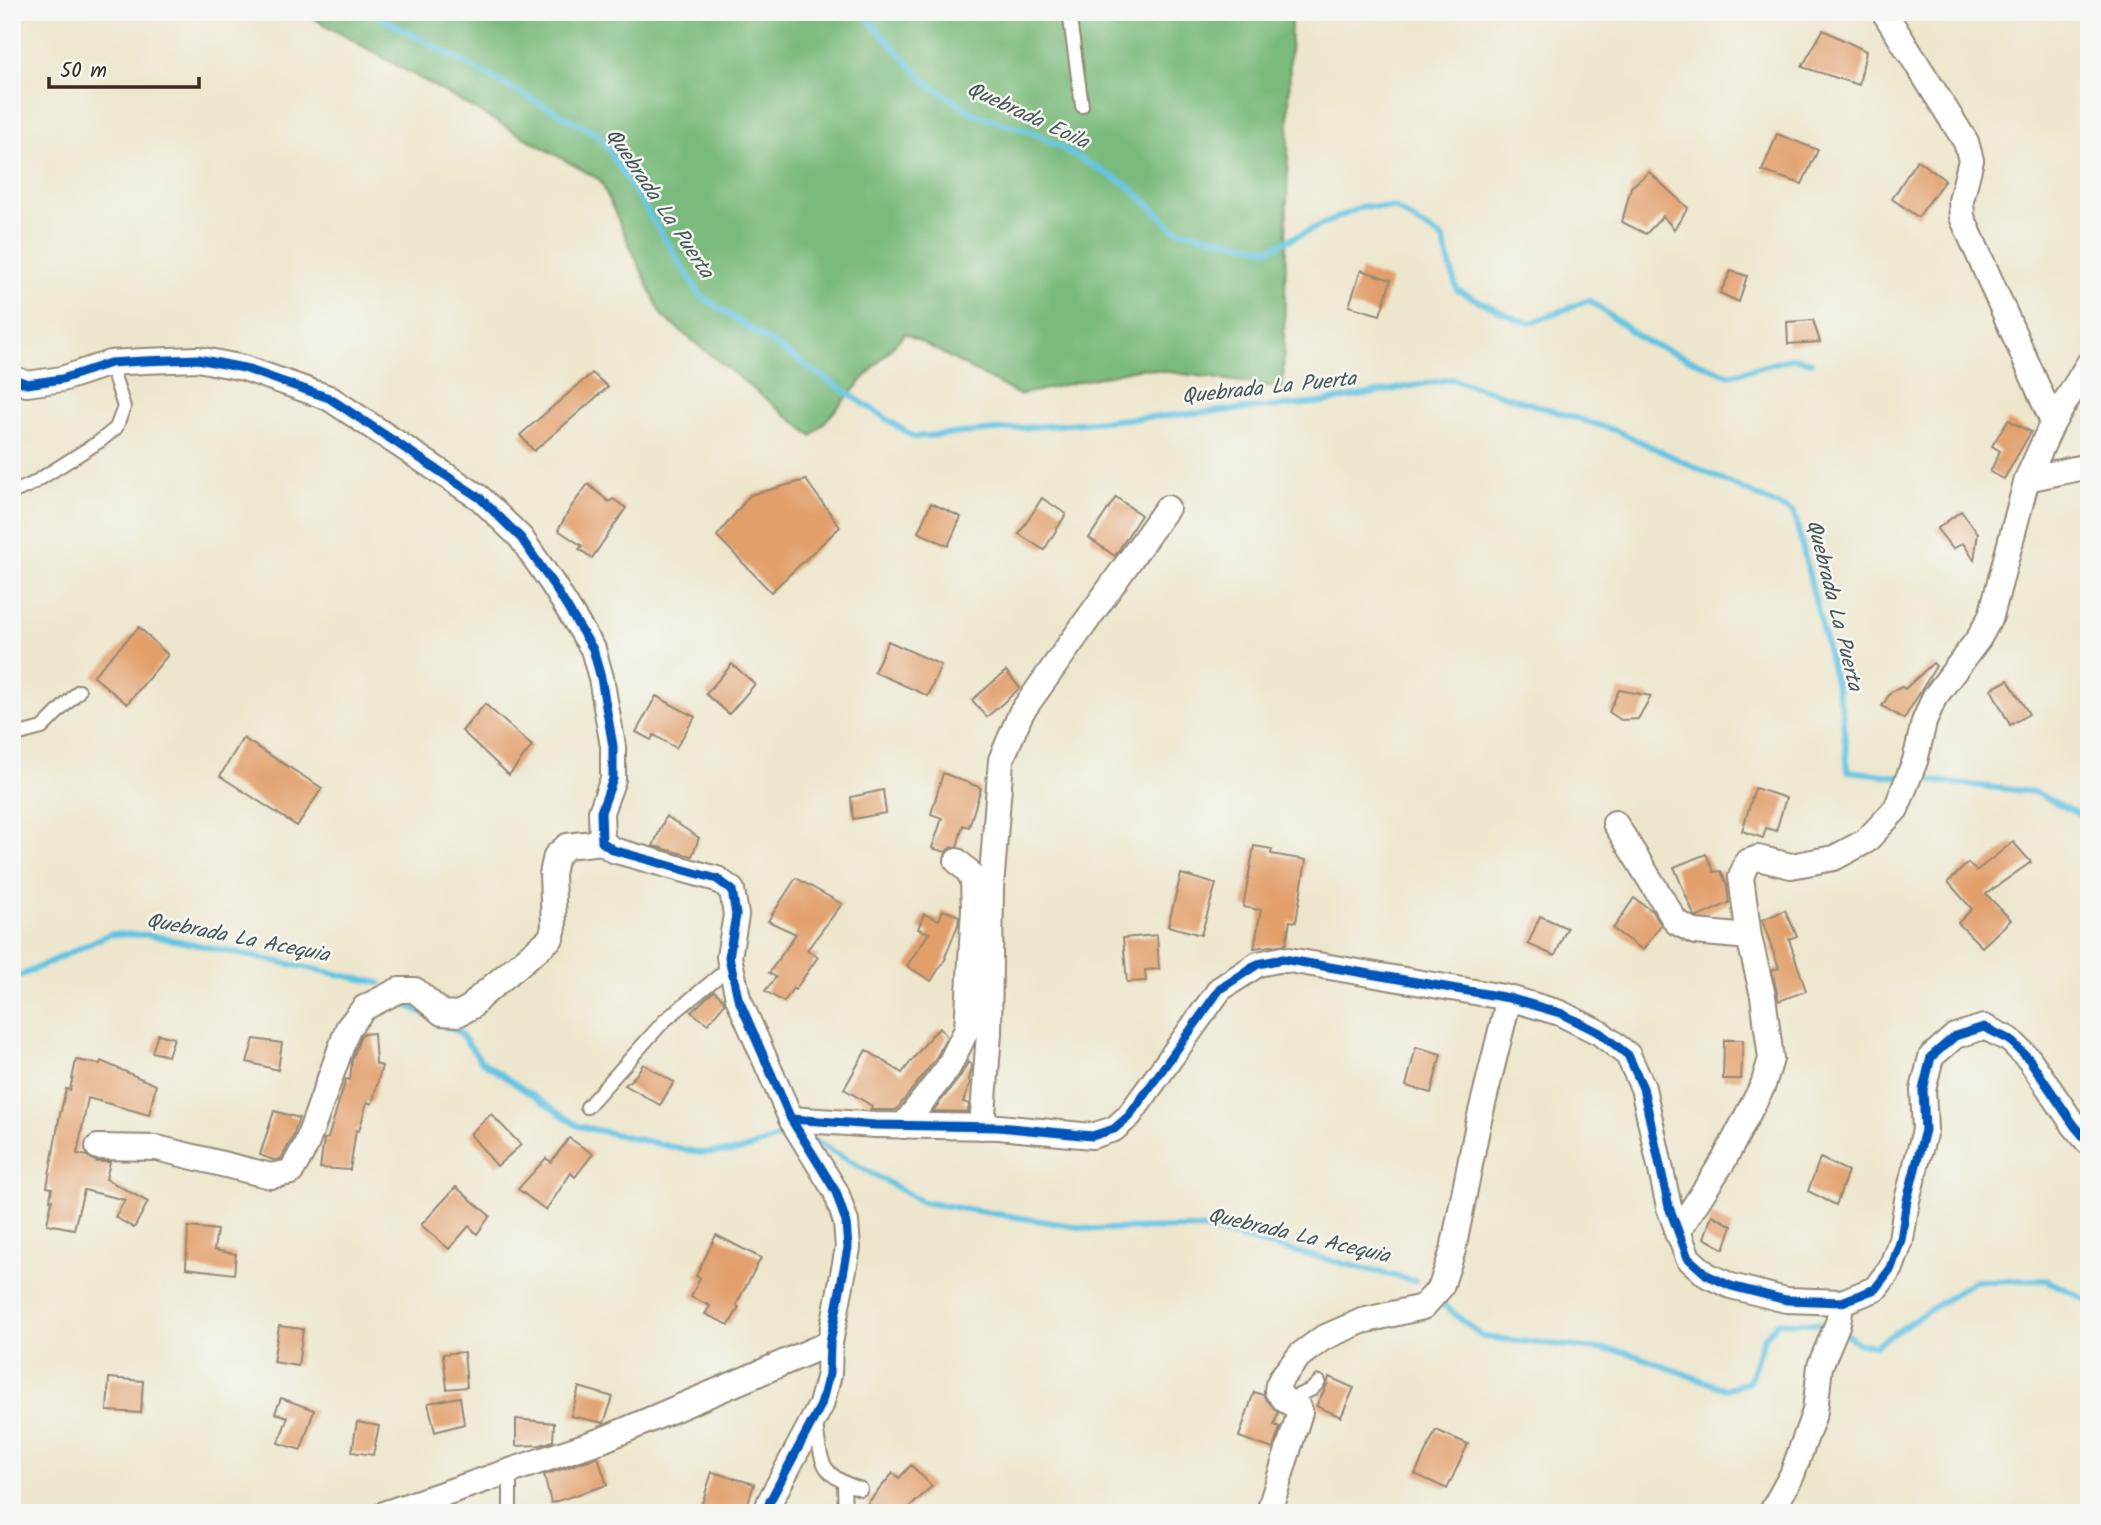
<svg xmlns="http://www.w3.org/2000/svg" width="2101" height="1525" viewBox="0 0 2101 1525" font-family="Kalam,sans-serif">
<rect width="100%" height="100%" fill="#f6f6f2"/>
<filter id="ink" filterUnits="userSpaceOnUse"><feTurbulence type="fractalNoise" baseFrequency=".0143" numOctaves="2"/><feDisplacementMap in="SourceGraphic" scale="14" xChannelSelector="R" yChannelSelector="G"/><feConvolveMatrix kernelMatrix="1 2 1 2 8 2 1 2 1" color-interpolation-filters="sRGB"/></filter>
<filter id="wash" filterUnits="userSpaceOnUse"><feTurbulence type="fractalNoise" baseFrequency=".00686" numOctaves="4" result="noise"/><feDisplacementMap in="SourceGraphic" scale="28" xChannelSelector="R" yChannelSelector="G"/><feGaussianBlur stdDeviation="1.57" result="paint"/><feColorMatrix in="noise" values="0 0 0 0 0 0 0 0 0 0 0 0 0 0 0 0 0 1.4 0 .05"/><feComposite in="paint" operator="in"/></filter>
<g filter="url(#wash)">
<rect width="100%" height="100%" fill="#ede6cc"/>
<polygon fill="#7aba7b" stroke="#5a724c" stroke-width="2" points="302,12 1291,12 1283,388 1141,368 1019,395 905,333 812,436 662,316 600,180"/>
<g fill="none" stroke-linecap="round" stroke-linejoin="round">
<g stroke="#62c3e1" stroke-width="6">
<polyline points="370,12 599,135 701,296 914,437 1318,403 1452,379 1617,431 1794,513 1842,710 1848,771 1902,777"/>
<polyline points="862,12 925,81 974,114 1035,133 1129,186 1175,229 1269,249 1363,206 1395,208 1443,239 1457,290 1516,319 1531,323 1589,300 1646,342 1730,375 1794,358 1811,362"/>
<polyline points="1916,779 2034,792 2089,819"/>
<polyline points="12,975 22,975 110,934 150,935 380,983"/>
<polyline points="395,999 429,1016"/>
<polyline points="441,1023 460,1033 481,1061 578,1126 700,1153 740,1151 783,1136"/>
<polyline points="815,1141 922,1202 1091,1229 1199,1228 1415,1281"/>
<polyline points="1436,1299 1483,1337 1626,1352 1725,1389 1749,1382 1764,1338 1778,1322 1831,1324"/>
<polyline points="1842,1330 1859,1344 1876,1345 1974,1281 2046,1280 2089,1301"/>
</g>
</g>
<g id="blocks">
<g fill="#e29f6a">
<polygon points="1823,30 1866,51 1859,85 1802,67"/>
<polygon points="1777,134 1818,150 1802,184 1762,171"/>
<polygon points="1917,160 1945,180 1918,217 1892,199"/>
<polygon points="1649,172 1688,208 1674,229 1663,216 1646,234 1622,222 1631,187"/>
<polygon points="1361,270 1391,280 1380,315 1349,306"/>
<polygon points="1731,271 1747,276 1739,302 1720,293"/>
<polygon points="1813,320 1820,342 1788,344 1787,322"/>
<polygon points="592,373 608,387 534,451 520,435"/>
<polygon points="2008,420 2031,432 2004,479 1990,472 2000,451 1992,446"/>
<polygon points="806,480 840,527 771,592 717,536 750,495"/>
<polygon points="588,484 609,502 613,499 626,508 592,558 579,549 582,546 558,530 571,507"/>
<polygon points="1116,497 1141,515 1115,556 1089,538"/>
<polygon points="1042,498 1066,514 1044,550 1019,534"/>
<polygon points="931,503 961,517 948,546 918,532"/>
<polygon points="1961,511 1978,533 1974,560 1963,543 1953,549 1937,529"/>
<polygon points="139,627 168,655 127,704 93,676"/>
<polygon points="888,641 941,665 928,696 874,672"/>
<polygon points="1933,663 1936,666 1904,719 1882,706 1891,692 1902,687 1905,689"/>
<polygon points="732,664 755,684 729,714 706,694"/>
<polygon points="1006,671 1020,688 987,717 972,700"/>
<polygon points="2008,680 2029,714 2010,725 1991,689"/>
<polygon points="1619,690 1651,696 1638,719 1621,720 1609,712"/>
<polygon points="656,696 695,717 676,748 654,735 651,740 636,732"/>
<polygon points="485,704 532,746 509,775 462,731"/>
<polygon points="243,738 322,788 297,826 220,776"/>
<polygon points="943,773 981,788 969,827 963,825 957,847 952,847 945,852 932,848 942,818 931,814"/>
<polygon points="1755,788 1786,798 1776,831 1766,828 1763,838 1742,831"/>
<polygon points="883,790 886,813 853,819 851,797"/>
<polygon points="666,816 699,838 692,856 653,846"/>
<polygon points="2013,842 2031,862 1986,894 2011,920 1982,947 1958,923 1972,909 1948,882 1968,863 1976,871"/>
<polygon points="1254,846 1272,849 1271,854 1306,860 1296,922 1290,921 1286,944 1254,948 1261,910 1243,907"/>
<polygon points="1706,854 1714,872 1721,871 1727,885 1729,903 1698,917 1694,915 1674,867"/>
<polygon points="1181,874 1216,884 1201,935 1168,926"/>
<polygon points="796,878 842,904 807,950 818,957 795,990 793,988 784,1002 765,991 776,977 769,973 796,934 768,921"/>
<polygon points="1634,898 1651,910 1661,925 1643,950 1613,929"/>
<polygon points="943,910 959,916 958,925 945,957 946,958 931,981 907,966 929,933 918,929 924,914 939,920"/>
<polygon points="1785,910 1797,936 1789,939 1806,991 1779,1001 1772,970 1779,968 1762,920"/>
<polygon points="1540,916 1567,928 1555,956 1528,944"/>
<polygon points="1157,935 1159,969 1145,970 1146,981 1127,982 1123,938"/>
<polygon points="714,991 723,999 724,1004 708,1024 691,1012"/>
<polygon points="940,1028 947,1037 935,1060 896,1110 870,1110 872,1106 844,1089 866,1050 902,1073 931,1036"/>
<polygon points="374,1033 376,1064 382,1066 372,1104 367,1102 359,1131 356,1130 350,1170 320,1168 324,1139 328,1138 346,1079 350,1080 352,1061 361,1035 363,1034"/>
<polygon points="158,1034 174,1038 168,1056 152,1052"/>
<polygon points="254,1039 282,1043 278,1070 247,1062"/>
<polygon points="1724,1040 1743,1040 1741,1079 1723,1079"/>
<polygon points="1416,1047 1441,1054 1431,1093 1406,1086"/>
<polygon points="76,1060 100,1064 101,1061 156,1085 149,1115 88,1098 77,1154 87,1156 97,1162 110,1162 106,1179 148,1202 134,1228 115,1217 125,1200 84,1190 74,1229 47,1224 52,1200 50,1200 52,1188 47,1187 59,1119 66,1089 70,1090"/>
<polygon points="968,1062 972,1066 969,1080 970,1083 963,1102 969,1104 968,1112 933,1111 960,1077"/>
<polygon points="643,1064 674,1082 660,1105 625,1085 636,1075"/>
<polygon points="274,1111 299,1118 292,1139 281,1159 273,1160 260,1155"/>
<polygon points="491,1114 521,1145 497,1166 470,1134"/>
<polygon points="569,1138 593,1154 575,1177 571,1173 546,1210 518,1189 546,1158 551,1162"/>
<polygon points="1820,1158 1848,1171 1836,1205 1808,1191"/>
<polygon points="456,1187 490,1216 477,1234 469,1226 449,1249 421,1225"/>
<polygon points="1712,1215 1732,1226 1724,1249 1704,1238"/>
<polygon points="188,1227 217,1230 214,1250 236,1254 234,1274 186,1268"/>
<polygon points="716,1235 761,1258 736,1305 739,1307 729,1325 705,1314 710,1306 691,1297 700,1278 696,1276"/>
<polygon points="279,1326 303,1329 298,1366 273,1362"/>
<polygon points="464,1352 467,1387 447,1389 443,1354"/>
<polygon points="1329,1377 1354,1388 1341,1417 1316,1406 1327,1385"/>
<polygon points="109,1378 143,1381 141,1413 107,1411"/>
<polygon points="579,1387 613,1397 604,1423 571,1416"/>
<polygon points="1254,1392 1263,1395 1278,1413 1274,1425 1280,1427 1273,1449 1239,1437"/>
<polygon points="460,1397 464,1424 435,1432 428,1403"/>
<polygon points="281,1398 314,1410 301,1450 278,1443 288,1417 275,1413"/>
<polygon points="516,1419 554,1423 553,1441 540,1445 516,1446"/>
<polygon points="357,1422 379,1426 373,1455 352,1452"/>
<polygon points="1436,1430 1468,1444 1447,1489 1415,1474"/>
<polygon points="598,1457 607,1485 551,1503 544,1475"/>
<polygon points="911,1465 932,1486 904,1513 877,1513 867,1504 893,1473 899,1478"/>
<polygon points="712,1472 754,1484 745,1513 699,1513"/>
</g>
</g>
</g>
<g filter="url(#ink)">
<use href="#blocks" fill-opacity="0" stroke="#948875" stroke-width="2"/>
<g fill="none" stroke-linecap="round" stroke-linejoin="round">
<g stroke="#948875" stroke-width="16">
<g id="service">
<polyline points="1069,12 1082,106"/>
<polyline points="12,493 32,484 100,441 116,428 124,407 110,363"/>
<polyline points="12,736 42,728 79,691"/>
<polyline points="587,1107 664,1021 731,966"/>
<polyline points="1286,1400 1311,1390 1319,1382"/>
<path d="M 816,1423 C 821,1462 820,1476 861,1489"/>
<polyline points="844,1484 845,1513"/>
<polyline points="510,1513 510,1471"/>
</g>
</g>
<g stroke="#948875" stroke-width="28">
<g id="minor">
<polyline points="1884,12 1966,142 1971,160 1961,201 1962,217 2053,422"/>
<polyline points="12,378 27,384 62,379 110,363 144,361 198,359 244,368 329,398 480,498 521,538 552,583 593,649 601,678 613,746 613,779 601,812 602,842 613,850 717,879 732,890 736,915 729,957 738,998 791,1119 836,1192 846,1222 848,1248 830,1343 829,1374 821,1405 770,1501 766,1513"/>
<polyline points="2027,479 2089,466"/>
<polyline points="1615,823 1676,922 1695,932 1749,937"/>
<polyline points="791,1119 875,1125 999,1127 1092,1136 1114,1129 1129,1116 1220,989 1258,964 1283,959 1509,998 1560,1013 1600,1033 1628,1055 1643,1088 1669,1207 1688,1258 1707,1275 1731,1286 1786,1300 1842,1302 1875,1289 1891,1268 1901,1240 1907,1200 1925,1130 1923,1090 1931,1057 1955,1036 1984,1027 2010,1040 2029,1059 2074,1125 2089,1143"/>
<polyline points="903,1126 948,1068 967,1029 974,909 973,880 968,871 957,861"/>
<polyline points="982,1127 989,1033 991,888 1001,760 1021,713 1167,508"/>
<polyline points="98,1147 157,1148 271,1176 291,1172 306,1145 348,1028 364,1008 399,990 415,990 442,1013 458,1014 471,1007 480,997 551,938 554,927 552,874 556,856 567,846 602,842"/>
<polyline points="1677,1233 1724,1160 1763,1085 1771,1059 1763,996 1749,937 1741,877 1747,862 1758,858 1791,866 1834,858 1866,841 1896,809 1915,761 1924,722 1934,698 1979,638 1991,616 2027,479 2053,422 2089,363"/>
<polyline points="1271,1505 1300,1412 1299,1408 1285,1400 1277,1391 1278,1385 1282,1377 1300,1355 1323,1338 1362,1321 1423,1307 1441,1287 1453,1250 1478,1124 1509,998"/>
<polyline points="386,1513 602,1440 830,1343"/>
<polyline points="1771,1513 1792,1475 1815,1411 1820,1366 1838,1323 1842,1302"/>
</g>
</g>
<use href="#service" stroke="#fff" stroke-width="12"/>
<use href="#minor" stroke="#fff" stroke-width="24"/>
<g stroke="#f6f6f2" stroke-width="13">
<g id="cycleway">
<polyline points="12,378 27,384 62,379 110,363 144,361 198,359 244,368 329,398 480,498 521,538 552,583 593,649 601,678 613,746 613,779 601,812 602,842 613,850 717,879 732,890 736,915 729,957 738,998 791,1119 836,1192 846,1222 848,1248 830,1343 829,1374 821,1405 770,1501 766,1513"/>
<polyline points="791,1119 875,1125 999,1127 1092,1136 1114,1129 1129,1116 1220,989 1258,964 1283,959 1509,998 1560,1013 1600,1033 1628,1055 1643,1088 1669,1207 1688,1258 1707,1275 1731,1286 1786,1300 1842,1302 1875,1289 1891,1268 1901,1240 1907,1200 1925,1130 1923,1090 1931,1057 1955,1036 1984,1027 2010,1040 2029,1059 2074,1125 2089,1143"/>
</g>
</g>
<use href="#cycleway" stroke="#0057b8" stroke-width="9"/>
</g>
</g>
<g text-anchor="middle" stroke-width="5" stroke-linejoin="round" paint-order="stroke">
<g font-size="21" font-style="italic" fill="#475858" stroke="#f6f6f2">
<text transform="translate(1028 115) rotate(25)" y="7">Quebrada Eoila</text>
<text transform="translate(660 203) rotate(56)" y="7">Quebrada La Puerta</text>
<text transform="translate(1269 387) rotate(-6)" y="7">Quebrada La Puerta</text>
<text transform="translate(1835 605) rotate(76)" y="7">Quebrada La Puerta</text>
<text transform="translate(238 937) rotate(11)" y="7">Quebrada La Acequia</text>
<text transform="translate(1299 1235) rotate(13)" y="7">Quebrada La Acequia</text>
</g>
</g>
<rect width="2101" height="1525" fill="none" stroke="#f6f6f2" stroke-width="42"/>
<path d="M49 77v10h150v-10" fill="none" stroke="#3b2a1e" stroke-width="3.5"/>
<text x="60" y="77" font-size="21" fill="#3b2a1e" stroke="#f6f6f2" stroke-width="5" paint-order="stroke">50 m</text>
</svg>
